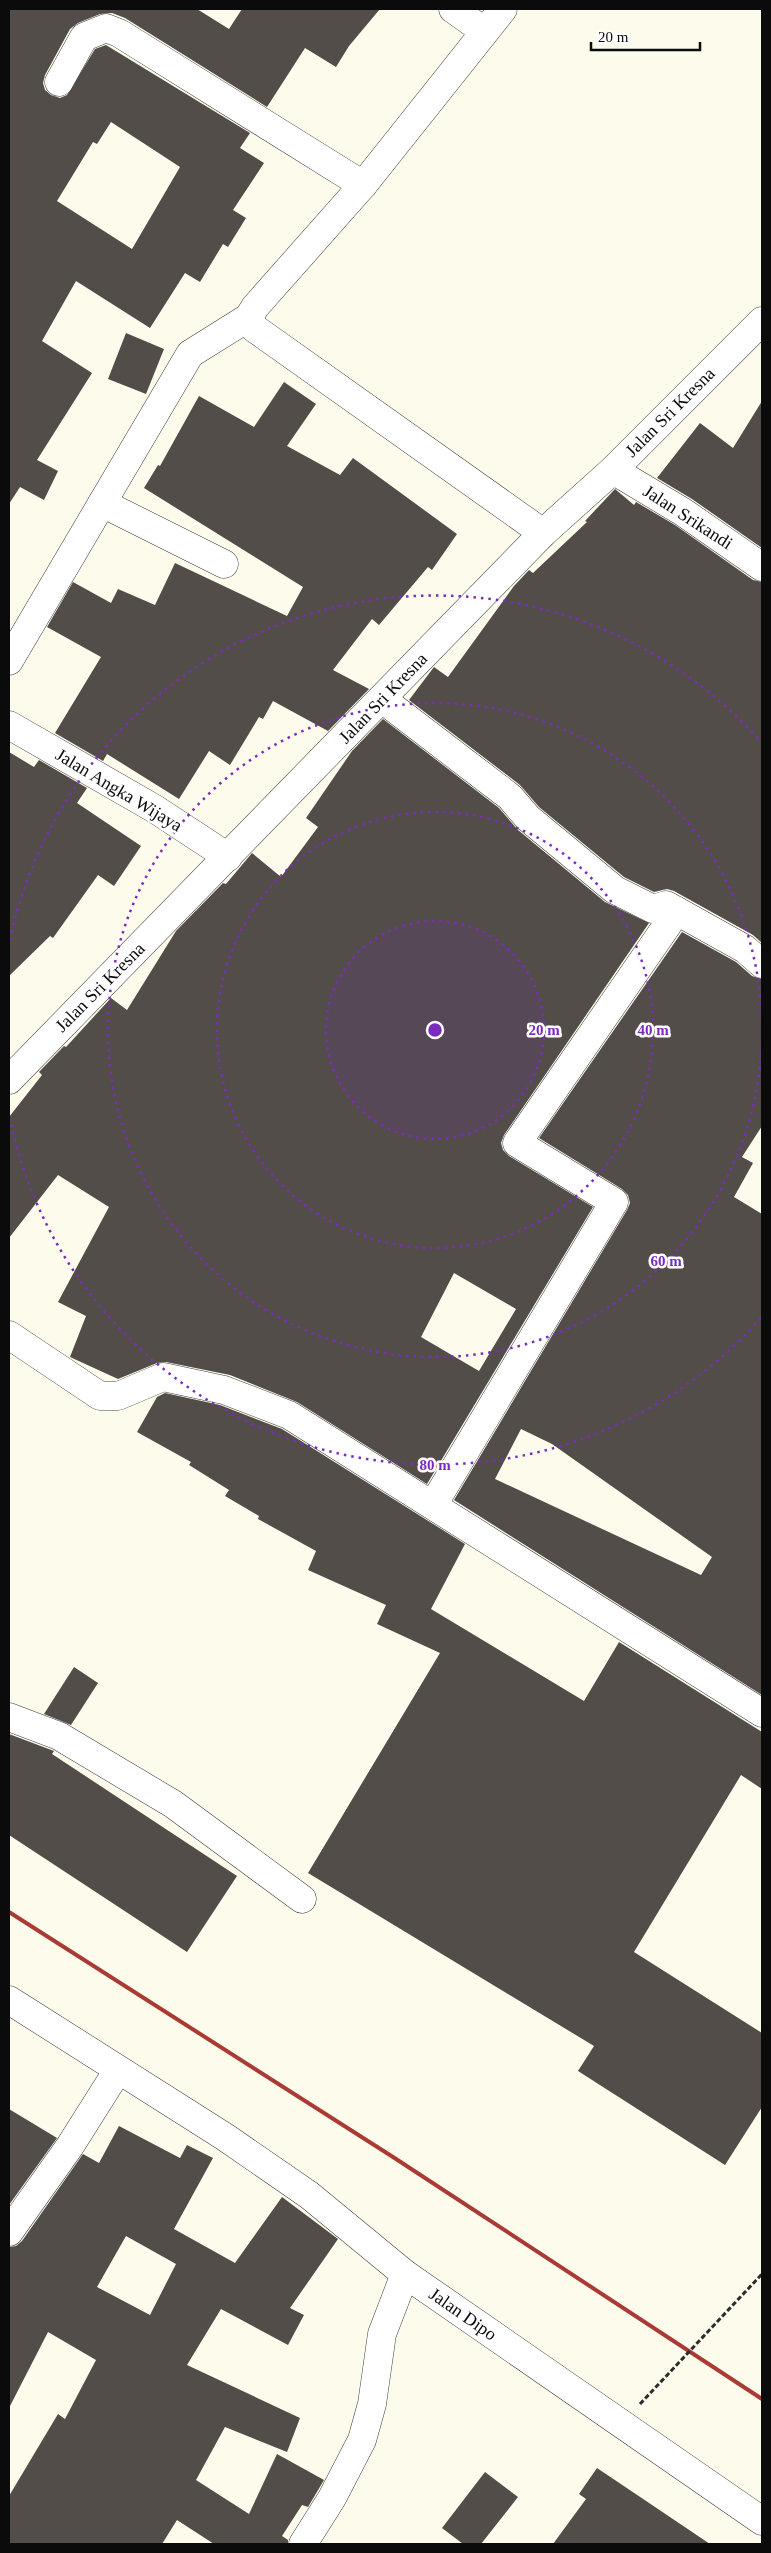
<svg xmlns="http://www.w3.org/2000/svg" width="771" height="2553" viewBox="0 0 771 2553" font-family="'Times New Roman',serif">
<rect width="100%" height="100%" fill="#fdfbeb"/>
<g fill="#524d49" fill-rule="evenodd">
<path d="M 9,9 L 197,9 L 229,29 L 242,9 L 380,9 L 349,46 L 336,67 L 305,48 L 267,107 L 125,18 L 112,13 L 100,14 L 78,23 L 70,29 L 45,75 L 43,83 L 45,90 L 51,95 L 60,98 L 67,95 L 95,49 L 106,45 L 250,133 L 240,148 L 264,163 L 233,210 L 246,218 L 228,247 L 223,244 L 200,282 L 185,273 L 150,328 L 76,281 L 42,341 L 92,373 L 37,460 L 58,471 L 44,500 L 20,487 L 9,504 ZM 111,122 L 180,167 L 132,249 L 57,201 L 93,142 L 97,144 Z"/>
<polygon points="126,333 164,349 146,394 108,379"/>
<polygon points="284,382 316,404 287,446 340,475 353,458 457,534 432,570 428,567 379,625 372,619 333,670 369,689 328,731 273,701 263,719 259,717 230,765 209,751 179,799 107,754 103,761 55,733 101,657 47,627 73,582 111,603 118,589 155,605 175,563 287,616 303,587 144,488 158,465 160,466 199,396 254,427"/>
<polygon points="762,401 762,548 692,499 657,478 700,423 733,448"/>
<polygon points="615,489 634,505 636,502 675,525 753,580 762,582 762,943 753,935 674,891 667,889 654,892 624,877 539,807 520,785 409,700 434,667 448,677 514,586 529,570 533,573 587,522 585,521"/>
<path d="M 383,719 L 499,808 L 518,830 L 605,902 L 649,923 L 504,1135 L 501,1143 L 503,1150 L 509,1156 L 593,1207 L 427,1484 L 297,1402 L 230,1375 L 166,1362 L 157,1363 L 118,1379 L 70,1357 L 86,1316 L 58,1302 L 109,1207 L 58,1175 L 9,1238 L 9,1117 L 42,1075 L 39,1072 L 64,1046 L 66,1047 L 111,998 L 127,1010 L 176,931 L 223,883 L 226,884 L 252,853 L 281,877 L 318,827 L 306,818 L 352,751 ZM 454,1273 L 516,1309 L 479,1371 L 421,1337 Z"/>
<polygon points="9,752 34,767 39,760 87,788 77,803 141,846 114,886 98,875 53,938 50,936 9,976"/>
<path d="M 682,932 L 736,962 L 752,976 L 762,979 L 762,1126 L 742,1157 L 753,1163 L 734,1197 L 762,1214 L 762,1695 L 454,1500 L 627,1210 L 630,1203 L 628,1195 L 622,1189 L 539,1138 ZM 521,1429 L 552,1444 L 712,1557 L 701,1575 L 495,1479 Z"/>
<polygon points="165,1393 220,1405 282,1429 465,1544 431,1609 584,1701 619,1642 762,1732 762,1789 741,1775 634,1952 762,2033 762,2107 725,2165 578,2071 594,2046 308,1873 440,1653 377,1624 386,1605 308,1570 316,1551 258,1519 259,1516 225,1496 229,1490 189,1465 191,1462 137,1432 157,1397"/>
<polygon points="74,1667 98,1683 71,1725 44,1714"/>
<polygon points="9,1734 54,1751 52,1754 237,1876 187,1952 9,1835"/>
<polygon points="9,2109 57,2138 9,2205"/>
<path d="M 119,2126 L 180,2158 L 187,2145 L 213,2158 L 174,2229 L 235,2263 L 282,2197 L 338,2239 L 290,2308 L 304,2315 L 288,2345 L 221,2309 L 187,2365 L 300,2418 L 287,2452 L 225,2427 L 196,2480 L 249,2514 L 277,2454 L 324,2480 L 308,2507 L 302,2505 L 282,2536 L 288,2540 L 288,2544 L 214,2544 L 177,2520 L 162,2544 L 9,2544 L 9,2496 L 58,2414 L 65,2419 L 96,2360 L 48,2332 L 9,2408 L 9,2247 L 16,2246 L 22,2241 L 83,2154 L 99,2163 ZM 126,2236 L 176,2264 L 150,2315 L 97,2287 Z"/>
<polygon points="597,2468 658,2509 710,2544 553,2544 586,2499 579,2494"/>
<polygon points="485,2472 518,2497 481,2544 463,2544 442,2528"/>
</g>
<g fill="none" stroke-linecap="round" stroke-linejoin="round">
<g stroke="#3e3e3e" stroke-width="29">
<g id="minor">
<polyline points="453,9 484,31"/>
<polyline points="59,82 84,37 106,28 119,33 363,185"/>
<polyline points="249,317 254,328 543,533"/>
<polyline points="613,470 683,512 762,567"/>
<polyline points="102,503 224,564"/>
<polyline points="9,661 190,354 249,317 255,307 363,185 503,9"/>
<polyline points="382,699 510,797 528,818 615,890 653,909 666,905 745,949 762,964"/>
<polyline points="9,725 155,809 228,857"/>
<polyline points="9,1080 543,533 613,470 762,321"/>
<polyline points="9,1335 100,1396 118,1396 163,1377 224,1390 289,1415 762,1713"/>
<polyline points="433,1505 614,1202 517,1143 677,911"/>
<polyline points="9,1717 59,1736 173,1804 302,1899"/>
<polyline points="9,2000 225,2137 309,2195 405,2274 762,2521"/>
<polyline points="9,2232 70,2146 118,2070"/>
<polyline points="303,2544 332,2498 362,2440 372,2404 382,2334 405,2274"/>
</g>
</g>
<use href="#minor" stroke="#fff" stroke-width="28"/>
<polyline stroke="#aa3a34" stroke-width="4" points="9,1912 393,2157 762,2399"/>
<polyline stroke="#2d2d2d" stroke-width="3" stroke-dasharray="5 2.5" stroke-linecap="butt" points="640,2404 762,2274"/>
</g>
<circle cx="435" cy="1030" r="109" fill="#7b2cbf" fill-opacity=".12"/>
<g fill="none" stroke="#7b2cbf" stroke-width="2.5" stroke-dasharray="2.5 5">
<circle cx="435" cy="1030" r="109"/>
<circle cx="435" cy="1030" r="218"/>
<circle cx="435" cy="1030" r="327"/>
<path d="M761 1318A435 435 0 0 1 10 1120M10 940A435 435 0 0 1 761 742"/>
</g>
<g text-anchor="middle" stroke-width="5" stroke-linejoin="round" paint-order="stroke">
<g font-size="18" fill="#0b0b0b" stroke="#fff">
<text transform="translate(670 412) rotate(-45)" y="6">Jalan Sri Kresna</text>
<text transform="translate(688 517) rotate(33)" y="6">Jalan Srikandi</text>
<text transform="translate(383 698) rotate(-46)" y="6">Jalan Sri Kresna</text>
<text transform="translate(119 790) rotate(31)" y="6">Jalan Angka Wijaya</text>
<text transform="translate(100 987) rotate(-45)" y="6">Jalan Sri Kresna</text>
<text transform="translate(463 2314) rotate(35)" y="6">Jalan Dipo</text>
</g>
</g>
<circle cx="435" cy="1030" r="8" fill="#7b2cbf" stroke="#fff" stroke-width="2.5"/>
<g font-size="15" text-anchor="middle" font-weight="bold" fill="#7b2cbf" stroke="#fff" stroke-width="5" stroke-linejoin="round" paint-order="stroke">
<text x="544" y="1035">20 m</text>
<text x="653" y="1035">40 m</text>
<text x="666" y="1266">60 m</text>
<text x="435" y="1470">80 m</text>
</g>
<rect width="771" height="2553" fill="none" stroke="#0b0b0b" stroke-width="20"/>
<path d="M591 42v8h109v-8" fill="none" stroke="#0b0b0b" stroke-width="2.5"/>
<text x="598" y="42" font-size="15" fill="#0b0b0b" stroke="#ffffff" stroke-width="4" paint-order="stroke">20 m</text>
</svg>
